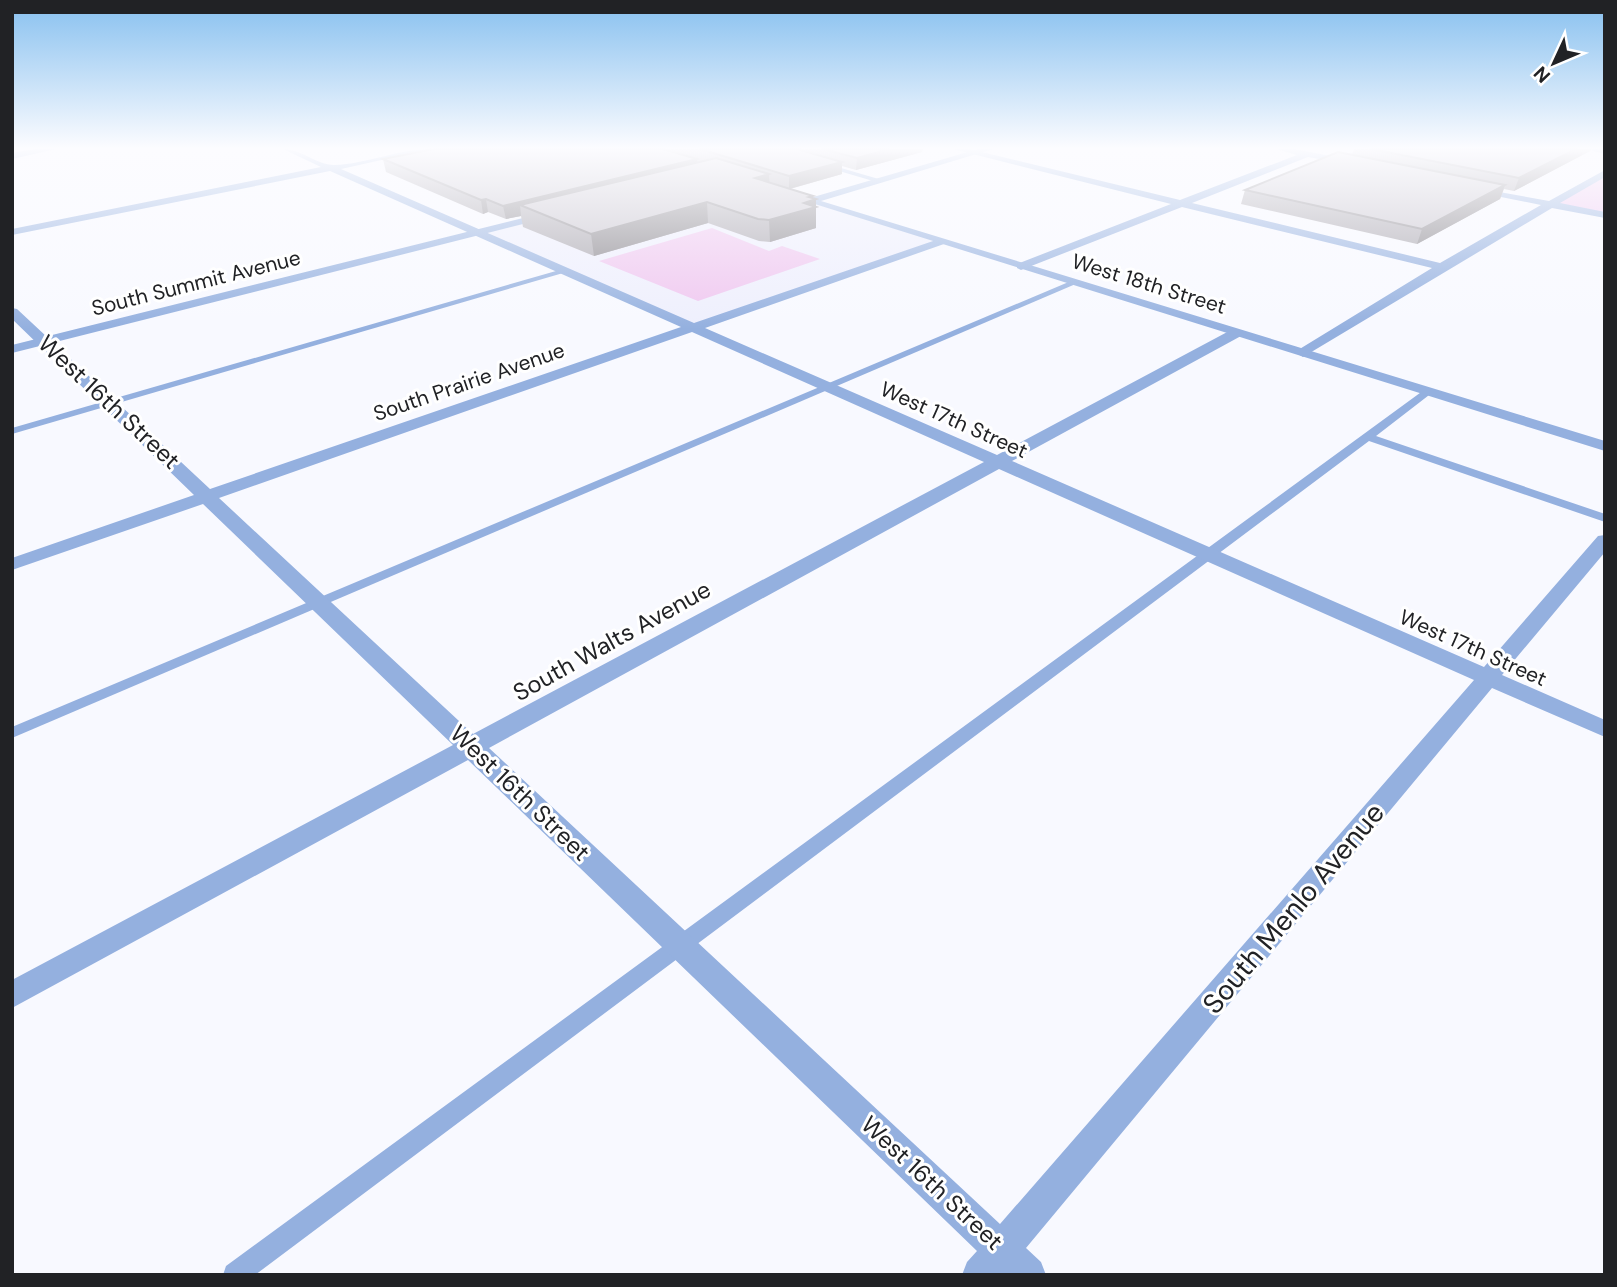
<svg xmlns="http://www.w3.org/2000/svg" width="1617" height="1287" viewBox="0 0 1617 1287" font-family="'DM Sans',sans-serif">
<rect width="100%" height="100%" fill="#f8f9ff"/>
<polygon fill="#eeeffd" points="716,172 940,242 691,327 478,233"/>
<g fill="#efc6ef">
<polygon points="1605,173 1605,215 1551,204"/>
<polygon points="712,228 769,251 782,246 820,259 698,301 599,261"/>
</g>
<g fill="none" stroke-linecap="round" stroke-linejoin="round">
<g fill="#94b0df" fill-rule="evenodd">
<polygon points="824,163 882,180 883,181 880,183 822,166"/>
<polygon points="563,269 570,271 12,434 12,428"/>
<polygon points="1071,281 1078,283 12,738 12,727"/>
<polygon points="1424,390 1433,392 1376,436 1605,514 1605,522 1369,441 255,1275 223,1275 226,1266"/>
</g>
<g fill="#94b0df" fill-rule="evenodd">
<polygon points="35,149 56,149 12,159 12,153"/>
<path d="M 283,149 C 301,149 317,165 334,165 C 367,164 398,149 431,149 L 341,169 L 694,323 L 936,240 L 944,240 L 944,244 L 705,328 L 997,455 L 1231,330 L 1241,330 L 1241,336 L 1012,461 L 1484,667 L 1598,536 L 1605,535 L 1605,552 L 1502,675 L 1605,720 L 1605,737 L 1492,688 L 1026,1248 L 1041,1262 L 1046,1275 L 962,1275 L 967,1262 L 977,1251 L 468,760 L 12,1008 L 12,980 L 453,745 L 203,504 L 12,570 L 12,558 L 194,495 L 12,319 L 12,308 L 17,309 L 210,489 L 681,327 L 330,171 L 12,235 L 12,229 L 321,167 ZM 692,332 L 984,462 L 473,734 L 219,498 ZM 999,469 L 1474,680 L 1000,1224 L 489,748 Z"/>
<polygon points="953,149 969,149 1180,200 1297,155 1276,149 1295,149 1350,160 1353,161 1353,165 1308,157 1192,203 1440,263 1541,205 1471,191 1471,187 1549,201 1605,170 1605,177 1560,203 1605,212 1605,218 1552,208 1303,357 1296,353 1298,350 1432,268 1182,207 1021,270 1017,268 1017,264 1171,204"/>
<polygon points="1592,149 1605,149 1605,154 1593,151"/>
</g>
<g fill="#94b0df" fill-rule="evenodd">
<polygon points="978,149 993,149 821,201 1605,441 1605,451 786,195 791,192 810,198"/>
<polygon points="547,212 552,215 551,217 12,353 12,345"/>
</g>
</g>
<g fill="#a9a6ae">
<polygon points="668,149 923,149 922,152 856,170 842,166 842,174 790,189 816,199 816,228 770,242 759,241 708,223 594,256 523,227 521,216 506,219 488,212 483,214 386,172 383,159 668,151"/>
<polygon points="1354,149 1591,149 1590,151 1514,191 1504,189 1500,199 1417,244 1241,204 1245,190 1352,155"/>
</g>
<g fill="#8a878d">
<polygon points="890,149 923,149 922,152 856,170 857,158"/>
<polygon points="1576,149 1591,149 1590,151 1514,191 1519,178"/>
<polygon points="697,159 698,172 520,205 521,216 506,219 503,206"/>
<polygon points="842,162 842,174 789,189 789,176"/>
<polygon points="769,174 770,194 755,178"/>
<polygon points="1505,185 1500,199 1417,244 1422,229"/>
<polygon points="813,196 813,200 816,199 816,228 770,242 769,220 804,203 809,197"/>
<polygon points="486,199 488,212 483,214 481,200"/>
<polygon points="707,202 708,223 594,256 591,234"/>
</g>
<g fill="#c5c1ca" stroke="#8a878d" stroke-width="2">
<polygon points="434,149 663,149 697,159 503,206 486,199 481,200 383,159"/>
<polygon points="700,149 800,149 800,150 842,162 789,176"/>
<polygon points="823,149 890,149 857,158"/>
<polygon points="1371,149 1576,149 1519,178"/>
<polygon points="1338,152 1505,185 1422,229 1245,190"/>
<polygon points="716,158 769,174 755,178 813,196 809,197 816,199 804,203 816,207 769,220 758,219 707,202 591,234 520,205"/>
</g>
<linearGradient id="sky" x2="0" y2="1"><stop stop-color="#87c0ef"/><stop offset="0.45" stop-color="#fcfcff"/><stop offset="1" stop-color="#fcfcff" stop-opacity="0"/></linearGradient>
<rect width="1617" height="329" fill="url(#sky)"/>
<g text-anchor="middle" stroke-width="6" stroke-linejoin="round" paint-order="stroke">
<g font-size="21" fill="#212225" stroke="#fff">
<text transform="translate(196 283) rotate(-14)" y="7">South Summit Avenue</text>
<text transform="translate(1149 284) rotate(17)" y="7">West 18th Street</text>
<text transform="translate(469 382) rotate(-19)" y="7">South Prairie Avenue</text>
<text transform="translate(954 420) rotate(24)" y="7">West 17th Street</text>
<text transform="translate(1473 648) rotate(24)" y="7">West 17th Street</text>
</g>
<g font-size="24" fill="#212225" stroke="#fff">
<text transform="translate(109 402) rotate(43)" y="8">West 16th Street</text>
<text transform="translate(612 641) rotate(-29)" y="8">South Walts Avenue</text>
<text transform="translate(520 793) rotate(44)" y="8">West 16th Street</text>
<text transform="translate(932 1183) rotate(43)" y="8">West 16th Street</text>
</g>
<g font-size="28" fill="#212225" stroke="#fff">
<text transform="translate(1293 908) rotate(-50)" y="10">South Menlo Avenue</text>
</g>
</g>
<rect width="1617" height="1287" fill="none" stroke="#212225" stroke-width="28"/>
<g transform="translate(1554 63) rotate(226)" stroke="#ffffff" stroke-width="5" paint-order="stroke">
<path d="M0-5L12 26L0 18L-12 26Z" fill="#212225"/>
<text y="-10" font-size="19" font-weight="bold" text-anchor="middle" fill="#212225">N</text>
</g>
</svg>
